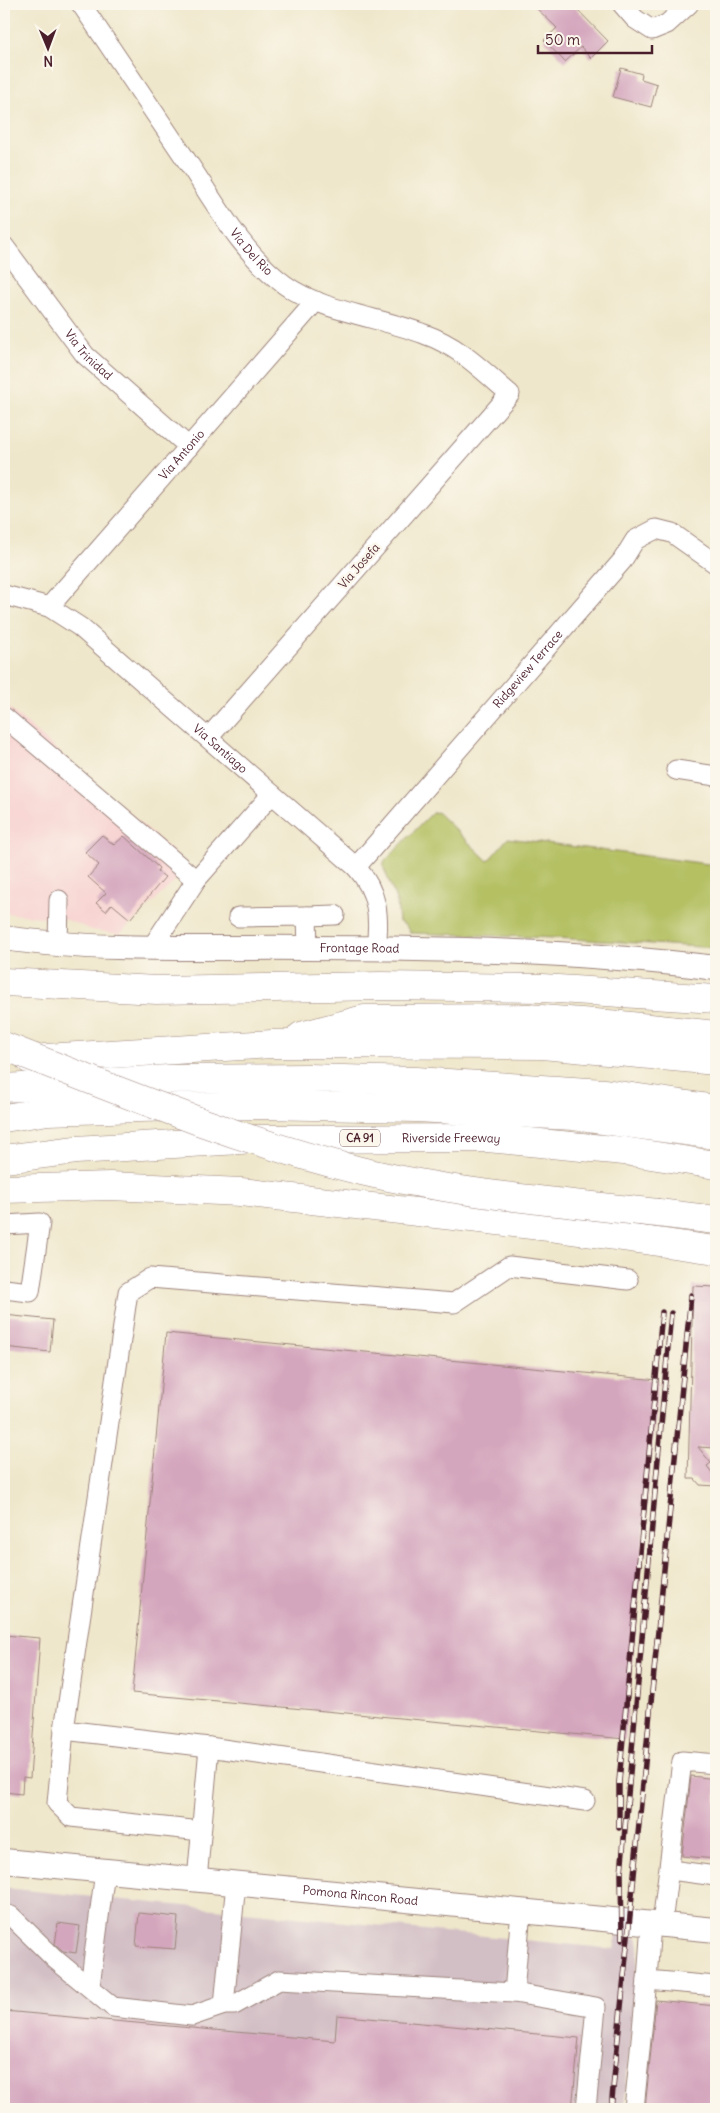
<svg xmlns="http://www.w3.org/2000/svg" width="720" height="2113" viewBox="0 0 720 2113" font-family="Delius,sans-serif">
<rect width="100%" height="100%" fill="#fbf7ec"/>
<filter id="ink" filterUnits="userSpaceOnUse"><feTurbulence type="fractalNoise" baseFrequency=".02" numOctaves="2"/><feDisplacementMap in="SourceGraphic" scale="10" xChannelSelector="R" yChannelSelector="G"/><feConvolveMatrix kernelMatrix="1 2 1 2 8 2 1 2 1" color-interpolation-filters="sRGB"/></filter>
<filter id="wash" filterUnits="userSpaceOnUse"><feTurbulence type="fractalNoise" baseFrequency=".0096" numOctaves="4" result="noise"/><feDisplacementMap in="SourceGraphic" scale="20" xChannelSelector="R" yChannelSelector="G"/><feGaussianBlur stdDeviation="1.12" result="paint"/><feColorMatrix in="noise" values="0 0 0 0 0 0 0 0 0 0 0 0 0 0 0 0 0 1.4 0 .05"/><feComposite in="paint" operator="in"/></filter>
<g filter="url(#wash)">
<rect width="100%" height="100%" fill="#efe7cb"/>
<polygon fill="#f7d0cf" points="9,708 187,864 173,883 120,934 92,930 67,920 4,913 4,757"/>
<polygon fill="#d2bec5" points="4,1888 614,1949 616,1934 637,1937 639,1946 624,2109 4,2109"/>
<polygon fill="#b4c062" stroke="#7f7046" points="437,812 488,861 508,838 716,865 716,948 556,938 411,933 405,925 399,922 397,902 383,866 385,861 432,813"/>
<g id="blocks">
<g fill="#d4a6bd">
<polygon points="532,4 572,4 608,41 591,58 581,47 565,62 544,40 557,28"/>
<polygon points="621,68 642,74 641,79 657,84 651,107 613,97"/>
<polygon points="102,835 114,845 124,836 159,868 157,871 165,877 130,919 112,904 106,911 96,903 106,893 88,877 99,865 85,852"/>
<polygon points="693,1286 716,1287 716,1448 698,1447 711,1463 707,1466 716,1478 716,1486 700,1485 695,1479 688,1479"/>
<polygon points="4,1315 53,1320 50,1352 4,1347"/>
<polygon points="166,1333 658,1380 625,1739 132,1693"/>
<polygon points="4,1635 40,1638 30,1778 23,1777 22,1794 4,1792"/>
<polygon points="691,1776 716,1779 716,1859 682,1856"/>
<polygon points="139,1913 178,1917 175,1949 136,1946"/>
<polygon points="58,1923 80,1926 76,1953 63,1951 55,1944"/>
<polygon points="656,2000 716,2006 716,2109 645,2109"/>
<polygon points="4,2011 335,2041 337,2015 579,2038 572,2109 4,2109"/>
</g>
</g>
</g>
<g filter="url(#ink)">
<use href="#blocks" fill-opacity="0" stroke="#9c837b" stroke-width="1"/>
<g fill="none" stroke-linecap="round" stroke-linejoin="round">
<g stroke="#9c837b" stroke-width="21">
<g id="minor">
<path id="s1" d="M 81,4 C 118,58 154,113 191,167 C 218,208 245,256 285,285 C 320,311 383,318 424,334 C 459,346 482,370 510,394 L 209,737"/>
<polyline points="622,4 635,19 652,30 667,24 689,4"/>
<path id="s2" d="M 4,246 L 85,355 L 189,447"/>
<path id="s3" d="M 4,595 L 49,607 L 80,627 L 356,867 C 378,892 380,916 376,949"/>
<path id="s4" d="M 49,607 L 316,301"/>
<polyline points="4,717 196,880"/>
<polyline points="676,770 716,776"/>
<path id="s5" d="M 356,867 L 622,561 L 635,540 L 656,529 L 672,533 L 716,564"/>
<polyline points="307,916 335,915"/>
<polyline points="238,917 307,916 308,948"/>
<polyline points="58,944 59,900"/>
<polyline points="152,947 196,880 272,794"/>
<polyline points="4,1225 40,1223 30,1292 4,1289"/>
<polyline points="64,1730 57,1803 71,1817 201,1831"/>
<polyline points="209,1747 64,1730 128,1292 150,1278 454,1303 509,1266 628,1280"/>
<polyline points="670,1870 716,1876"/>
<polyline points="197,1880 209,1747 585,1801"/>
<polyline points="4,1914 11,1916 56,1960 113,2007 192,2016 224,2005 234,2005 279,1980 514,1993 596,2007 586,2109"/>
<polyline points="651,1923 647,1980 716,1986"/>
<polyline points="662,1924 682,1761 716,1764"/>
<polyline points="90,1986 105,1871"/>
<polyline points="514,1993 521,1910"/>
<polyline points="224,2005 236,1883"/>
<polyline points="634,2109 647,1980"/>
</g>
</g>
<g stroke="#9c837b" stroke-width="26">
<g id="major">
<path id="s6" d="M 4,938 C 103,952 205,947 305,948 C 442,948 580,951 716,968"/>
<path id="s7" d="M 4,1861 L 716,1930"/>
</g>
</g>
<g stroke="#9c837b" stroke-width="29">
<g id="highway">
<polyline points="4,982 157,990 381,986 542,988 716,999"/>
<polyline points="301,1036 364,1019 528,1018 621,1025 716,1035"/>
<polyline points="29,1059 272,1044 542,1045 716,1061"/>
<polyline points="4,1088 168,1079 308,1078 416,1081 605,1093 716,1109"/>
<polyline points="4,1118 48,1111 140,1108 261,1105 415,1108 573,1116 716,1135"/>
<path id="s8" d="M 4,1159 L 76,1150 L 256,1139 L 487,1138 L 624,1151 L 716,1165"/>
<polyline points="4,1189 110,1186 241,1192 549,1227 716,1250"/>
<polyline points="658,1213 716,1220"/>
</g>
</g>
<use href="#minor" stroke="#fff" stroke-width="19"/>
<use href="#major" stroke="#fff" stroke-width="24"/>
<use href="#highway" stroke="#fff" stroke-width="28"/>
<g stroke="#4a1f2b" stroke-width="5.5">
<g id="rail">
<polyline points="619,1828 619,1782 662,1312"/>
<polyline points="622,1939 621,1873 671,1313"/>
<polyline points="611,2109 691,1295"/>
</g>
</g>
<use href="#rail" stroke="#fbf7ec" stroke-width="4" stroke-dasharray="11" stroke-linecap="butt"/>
<g stroke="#9c837b" stroke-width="29" stroke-linecap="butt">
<path id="highway-bridge" d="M 4,1046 C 121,1092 239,1141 361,1171 C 458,1194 559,1202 658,1213"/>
</g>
<use href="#highway-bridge" stroke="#fff" stroke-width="28"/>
</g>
</g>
<g text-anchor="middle" stroke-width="5" stroke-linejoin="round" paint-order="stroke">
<rect fill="#fbf7ec" stroke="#7f6065" stroke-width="1" x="340" y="1129.5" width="40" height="17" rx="4"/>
<g font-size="11" font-weight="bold" fill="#4a1f2b">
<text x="360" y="1142">CA 91</text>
</g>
<g font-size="12" fill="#4a1f2b" stroke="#fbf7ec">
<text dy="4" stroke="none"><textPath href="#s1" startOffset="301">Via Del Rio</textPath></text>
<text dy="4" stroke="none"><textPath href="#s2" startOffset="138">Via Trinidad</textPath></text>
<text dy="4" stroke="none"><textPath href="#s4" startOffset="202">Via Antonio</textPath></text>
<text transform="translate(359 566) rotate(-49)" y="4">Via Josefa</text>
<text dy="4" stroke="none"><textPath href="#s5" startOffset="262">Ridgeview Terrace</textPath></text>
<text dy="4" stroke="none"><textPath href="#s3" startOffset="269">Via Santiago</textPath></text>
<text dy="4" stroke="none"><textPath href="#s6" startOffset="356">Frontage Road</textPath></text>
<text dy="4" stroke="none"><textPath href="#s8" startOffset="448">Riverside Freeway</textPath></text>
<text dy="4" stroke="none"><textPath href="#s7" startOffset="358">Pomona Rincon Road</textPath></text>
</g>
</g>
<rect width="720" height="2113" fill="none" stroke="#fbf7ec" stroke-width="20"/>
<g transform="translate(48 48) rotate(179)" stroke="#fbf7ec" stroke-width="4" paint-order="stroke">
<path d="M0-4L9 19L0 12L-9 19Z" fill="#4a1f2b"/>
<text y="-8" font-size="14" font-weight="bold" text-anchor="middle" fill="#4a1f2b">N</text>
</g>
<path d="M538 45v8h114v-8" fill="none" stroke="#4a1f2b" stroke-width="2.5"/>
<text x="545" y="45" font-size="15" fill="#4a1f2b" stroke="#fbf7ec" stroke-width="4" paint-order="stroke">50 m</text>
</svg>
